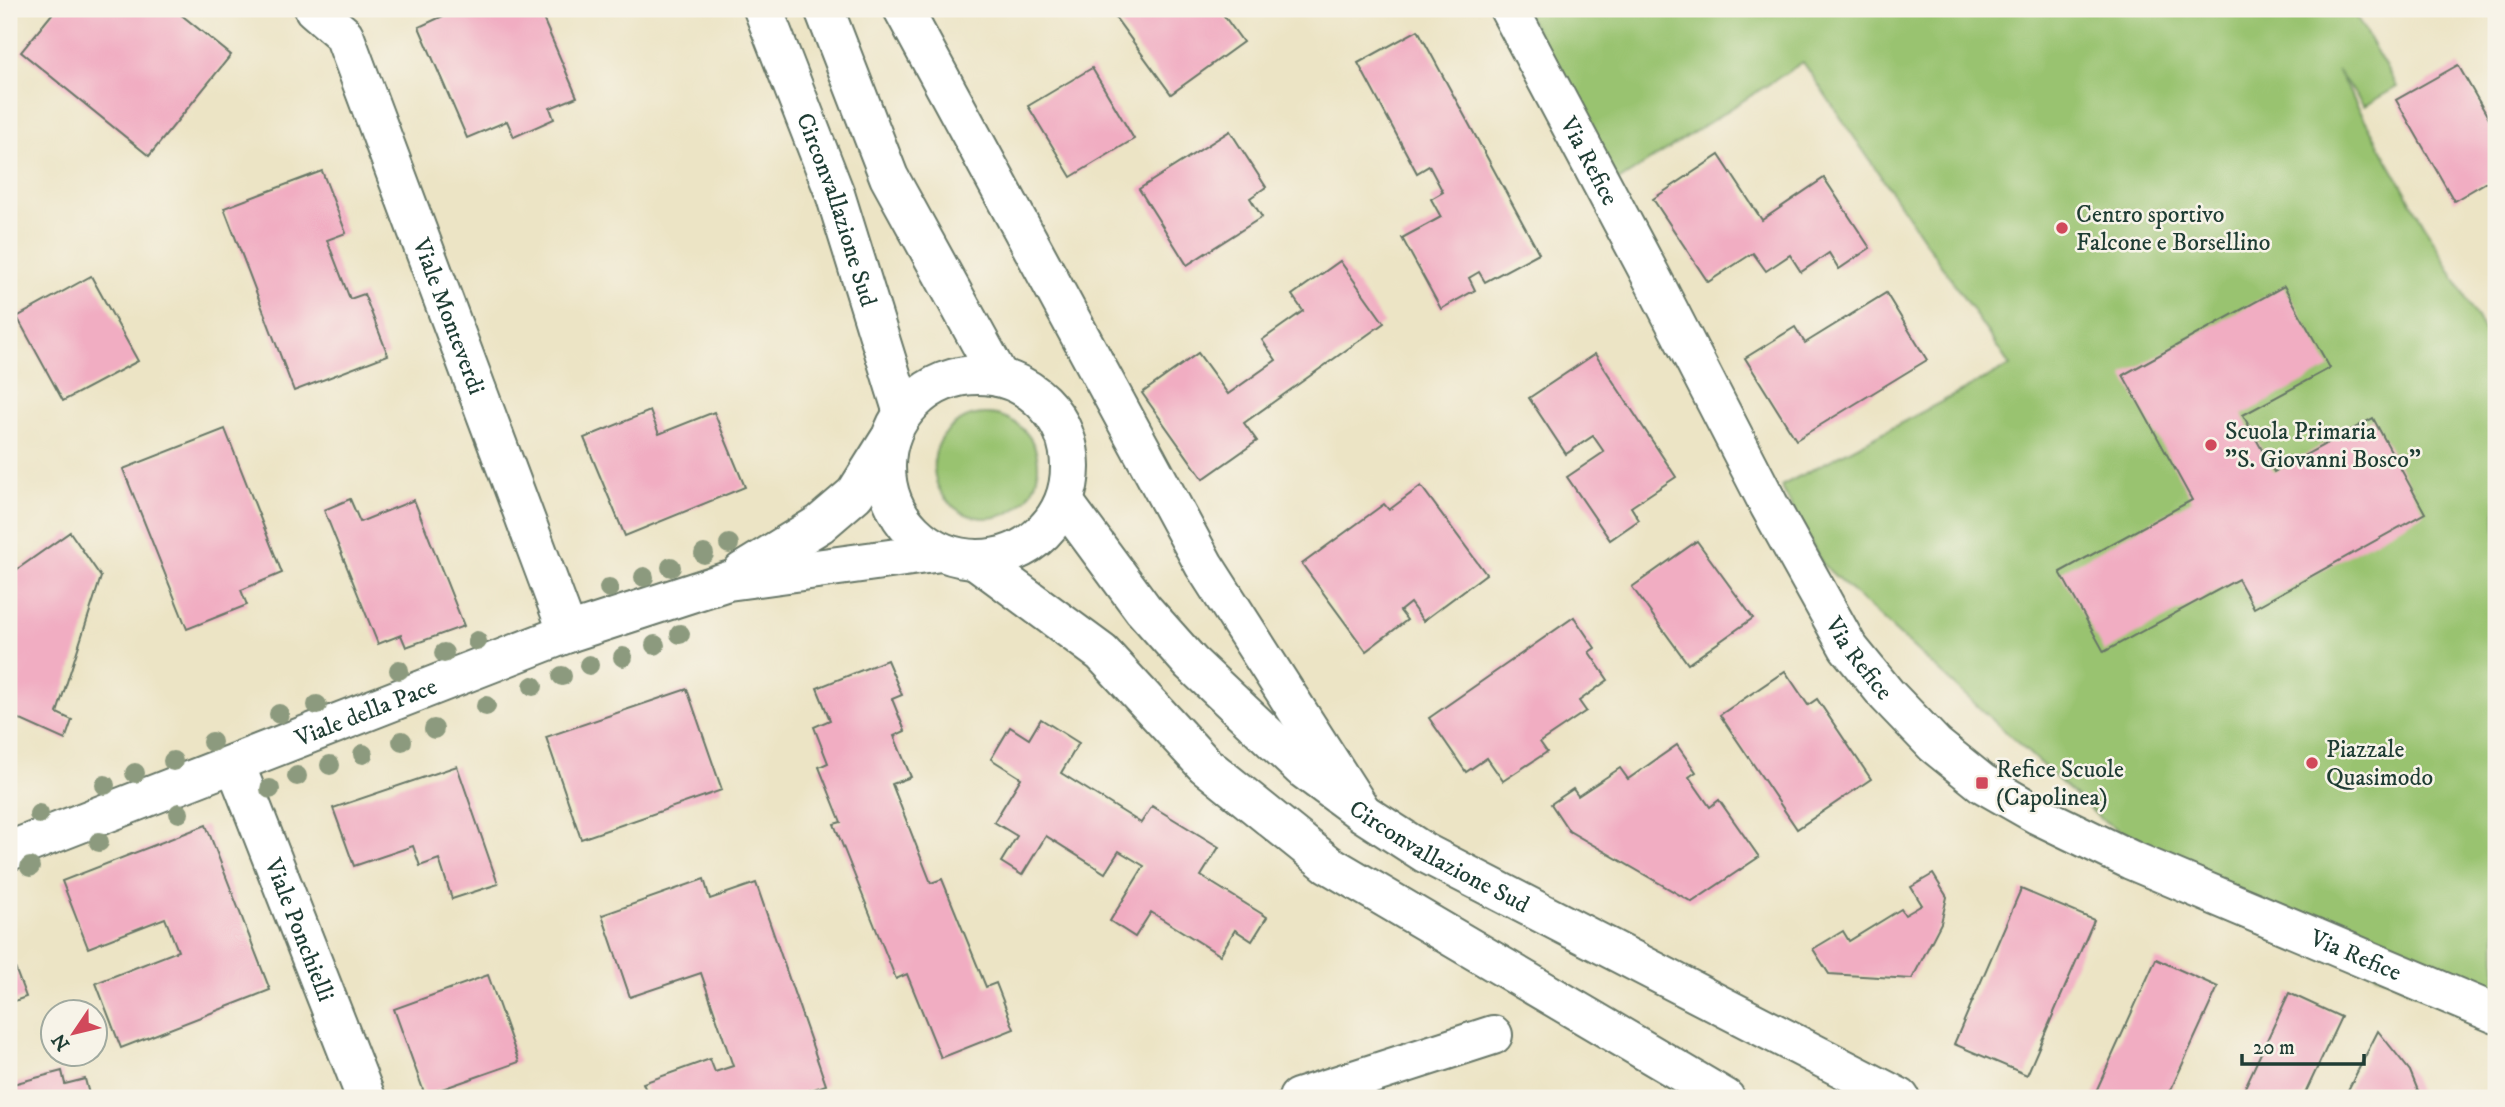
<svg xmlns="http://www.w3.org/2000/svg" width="2505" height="1107" viewBox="0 0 2505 1107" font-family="'IM FELL DW Pica',serif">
<rect width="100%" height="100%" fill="#f7f3e8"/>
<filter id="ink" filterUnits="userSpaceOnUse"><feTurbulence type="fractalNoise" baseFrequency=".0143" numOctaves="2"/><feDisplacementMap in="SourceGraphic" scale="14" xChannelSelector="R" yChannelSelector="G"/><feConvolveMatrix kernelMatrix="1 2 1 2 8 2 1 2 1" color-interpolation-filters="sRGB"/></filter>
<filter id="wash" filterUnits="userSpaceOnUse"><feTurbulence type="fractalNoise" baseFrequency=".00686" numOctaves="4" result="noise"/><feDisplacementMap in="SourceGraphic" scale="28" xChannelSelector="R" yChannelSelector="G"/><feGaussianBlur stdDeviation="1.57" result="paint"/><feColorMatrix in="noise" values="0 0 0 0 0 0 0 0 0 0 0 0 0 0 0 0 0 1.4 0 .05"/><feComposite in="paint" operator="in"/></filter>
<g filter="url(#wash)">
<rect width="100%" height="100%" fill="#ece4c5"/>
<g fill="#99c36f" stroke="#5c8052" stroke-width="2">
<polygon points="1524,9 2352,9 2397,87 2364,106 2337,70 2496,352 2496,1040 2469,1020 2228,898 2101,819 1822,564 1781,486 2010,366 1803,62 1618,181"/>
<circle cx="986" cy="466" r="52"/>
</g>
<g id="blocks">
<g fill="#f1adc2">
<polygon points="56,9 174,9 231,55 149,156 21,52"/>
<polygon points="458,9 539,9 577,97 550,108 554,119 514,137 507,121 467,138 419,27"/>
<polygon points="1112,9 1219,9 1243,42 1171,94 1110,10"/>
<polygon points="1418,30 1539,253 1485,282 1479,272 1469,278 1475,290 1441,309 1402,238 1441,217 1431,199 1443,192 1429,166 1417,173 1358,63"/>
<polygon points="2458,65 2496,131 2496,191 2490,180 2454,201 2396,100"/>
<polygon points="1092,68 1134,139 1071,177 1028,106"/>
<polygon points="1230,131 1266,187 1250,198 1262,217 1187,265 1139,189"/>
<polygon points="1719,155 1762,220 1824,178 1870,248 1839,269 1829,253 1801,272 1790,255 1766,271 1753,253 1708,282 1653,199"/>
<polygon points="322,171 346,233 327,240 350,299 364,294 388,355 294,391 224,208"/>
<polygon points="1340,261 1384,323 1244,423 1257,441 1203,479 1142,393 1198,353 1228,394 1276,360 1262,340 1303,311 1292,295"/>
<polygon points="91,276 138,361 63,401 17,317"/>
<polygon points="2284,286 2330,368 2243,415 2274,472 2373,418 2425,513 2254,608 2238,579 2104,652 2060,572 2192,500 2123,375"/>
<polygon points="1886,293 1927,360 1796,440 1745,358 1795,327 1805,343"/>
<polygon points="1595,354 1676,477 1631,507 1639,520 1610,540 1567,477 1604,452 1593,436 1566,454 1529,398"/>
<polygon points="650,411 659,434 714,412 745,487 625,536 584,438"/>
<polygon points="225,429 282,573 241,590 247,605 187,629 123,469"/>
<polygon points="1421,486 1486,574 1423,621 1410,603 1400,611 1407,620 1366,651 1302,564 1384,504 1389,510"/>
<polygon points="350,499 360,522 414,500 464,626 406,647 401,635 378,644 324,510"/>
<polygon points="70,532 101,577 57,713 72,720 65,740 14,717 9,709 9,575"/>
<polygon points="1697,541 1753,618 1688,664 1632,587"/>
<polygon points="1574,617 1595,648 1589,652 1608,680 1579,701 1586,711 1540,742 1547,752 1503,781 1487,758 1466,772 1429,718"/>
<polygon points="887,660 902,695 892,699 905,731 894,736 911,777 892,784 931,883 942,879 986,987 996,983 1014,1029 941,1058 907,974 896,979 834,824 841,822 819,767 828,763 814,727 830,720 817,688"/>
<polygon points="1785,671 1808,705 1817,699 1871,779 1797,829 1720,715"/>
<polygon points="687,689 722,790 581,839 546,737"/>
<polygon points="1041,719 1079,743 1061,773 1141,823 1152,806 1219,847 1201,876 1267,917 1252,941 1235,930 1220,955 1151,912 1135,937 1110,921 1144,866 1119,851 1105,873 1046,836 1022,875 1001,862 1017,836 994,822 1021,778 991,759 1010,727 1029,739"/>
<polygon points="1677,745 1696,772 1689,777 1710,807 1719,800 1759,857 1692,902 1569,831 1551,804 1573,789 1578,796 1620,768 1628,779"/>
<polygon points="457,766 498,884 452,899 439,859 420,866 413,846 354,866 333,808"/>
<polygon points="206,825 270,990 121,1048 96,983 178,951 165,918 88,948 62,881"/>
<polygon points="1933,874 1947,897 1941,923 1912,979 1829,974 1813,949 1843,931 1849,941 1901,909 1905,915 1922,905 1911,887"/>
<polygon points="704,879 710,899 756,883 826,1085 788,1098 649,1098 643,1083 710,1059 715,1072 733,1066 701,973 630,997 602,915"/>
<polygon points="2021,889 2094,920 2027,1075 1954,1044"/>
<polygon points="9,952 26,997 9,1003"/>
<polygon points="2156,959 2218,987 2167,1098 2093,1098"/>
<polygon points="488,975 519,1062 425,1095 394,1009"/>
<polygon points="2289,993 2341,1017 2303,1098 2240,1098"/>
<polygon points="2378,1031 2410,1071 2421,1098 2344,1098"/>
<polygon points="62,1071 65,1084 85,1079 90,1098 9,1098 9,1085"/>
</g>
</g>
</g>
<g filter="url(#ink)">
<use href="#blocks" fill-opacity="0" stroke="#677767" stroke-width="2"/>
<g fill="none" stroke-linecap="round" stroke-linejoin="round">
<g stroke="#677767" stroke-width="42">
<g id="minor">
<path id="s1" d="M 314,9 L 344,35 L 568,633"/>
<polyline points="903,9 1204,565 1362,812"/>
<path id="s2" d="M 1509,9 L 1651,276 L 1769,505 L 1848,647 L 1887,695 L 1935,745 L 1982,783 L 2038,815 L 2131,860 L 2496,1014"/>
<polyline points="742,572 820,524 855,494 889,440"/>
<path id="s3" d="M 235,764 L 366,1098"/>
<path id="s4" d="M 9,851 L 568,633 L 728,581 L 941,552"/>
<polyline points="1298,1098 1493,1035"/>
</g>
</g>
<g stroke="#677767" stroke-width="42">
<g id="major">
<path id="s5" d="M 763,9 L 835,194 L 903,413"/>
<polyline points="824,9 889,177 999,377"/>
<circle cx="978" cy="467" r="92"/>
<path id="s6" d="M 1064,502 L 1143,609 L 1191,663 L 1302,768 L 1363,813 L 1425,853 L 1900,1098"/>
<polyline points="976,560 1102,653 1205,765 1328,864 1725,1098"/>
</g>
</g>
<use href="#minor" stroke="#fff" stroke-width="38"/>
<use href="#major" stroke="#fff" stroke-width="38"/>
</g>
<g fill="#8c9a7e">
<circle cx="729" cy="544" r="10"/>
<circle cx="704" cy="554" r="10"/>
<circle cx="671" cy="567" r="10"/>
<circle cx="644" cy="577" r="10"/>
<circle cx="609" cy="588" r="10"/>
<circle cx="680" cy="634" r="10"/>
<circle cx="477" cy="641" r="10"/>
<circle cx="655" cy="645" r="10"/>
<circle cx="444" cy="653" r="10"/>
<circle cx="623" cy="657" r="10"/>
<circle cx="589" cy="665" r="10"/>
<circle cx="399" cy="670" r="10"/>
<circle cx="562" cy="676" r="10"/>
<circle cx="533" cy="686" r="10"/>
<circle cx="317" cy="705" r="10"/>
<circle cx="486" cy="706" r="10"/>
<circle cx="279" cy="714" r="10"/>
<circle cx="434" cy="729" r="10"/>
<circle cx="402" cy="741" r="10"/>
<circle cx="212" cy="742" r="10"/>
<circle cx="363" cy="754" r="10"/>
<circle cx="173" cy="761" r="10"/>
<circle cx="330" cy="765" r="10"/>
<circle cx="135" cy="773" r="10"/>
<circle cx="297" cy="776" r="10"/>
<circle cx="105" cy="785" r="10"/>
<circle cx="270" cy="789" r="10"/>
<circle cx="179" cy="813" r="10"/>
<circle cx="39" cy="814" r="10"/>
<circle cx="99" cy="842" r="10"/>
<circle cx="30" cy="867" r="10"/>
</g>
</g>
<g fill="#d1495b" stroke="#f7f3e8" stroke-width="2.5">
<circle cx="2062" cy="228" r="7"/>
<circle cx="2211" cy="445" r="7"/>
<circle cx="2312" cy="763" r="7"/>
<rect x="1975" y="776" width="14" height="14" rx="3.5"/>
</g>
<g text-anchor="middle" stroke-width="5" stroke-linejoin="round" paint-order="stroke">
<g font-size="24" fill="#1f3d34" stroke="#f7f3e8">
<text dy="8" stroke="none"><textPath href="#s2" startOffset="172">Via Refice</textPath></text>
<text dy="8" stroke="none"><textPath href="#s5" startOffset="214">Circonvallazione Sud</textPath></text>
<text dy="8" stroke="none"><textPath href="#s1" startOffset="340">Viale Monteverdi</textPath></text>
<text dy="8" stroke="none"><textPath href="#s2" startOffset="738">Via Refice</textPath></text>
<text dy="8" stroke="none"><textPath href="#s4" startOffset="383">Viale della Pace</textPath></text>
<text dy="8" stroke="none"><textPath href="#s6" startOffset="522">Circonvallazione Sud</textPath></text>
<text dy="8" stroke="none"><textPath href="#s3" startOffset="178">Viale Ponchielli</textPath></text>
<text dy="8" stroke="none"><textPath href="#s2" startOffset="1326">Via Refice</textPath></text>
</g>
<g font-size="24" fill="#1f3d34" stroke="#f7f3e8" text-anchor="start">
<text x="2076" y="222">Centro sportivo<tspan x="2076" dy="28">Falcone e Borsellino</tspan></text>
<text x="2225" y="439">Scuola Primaria<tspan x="2225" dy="28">"S. Giovanni Bosco"</tspan></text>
<text x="2326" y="757">Piazzale<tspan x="2326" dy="28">Quasimodo</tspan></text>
<text x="1996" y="777">Refice Scuole<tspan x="1996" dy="28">(Capolinea)</tspan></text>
</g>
</g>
<rect width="2505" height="1107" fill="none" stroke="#f7f3e8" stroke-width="35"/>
<g transform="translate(74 1033) rotate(235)"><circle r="33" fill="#f7f3e8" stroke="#a1aaa0" stroke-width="2"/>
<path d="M0-5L12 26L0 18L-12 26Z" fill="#d1495b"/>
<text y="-10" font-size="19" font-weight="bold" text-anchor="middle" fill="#1f3d34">N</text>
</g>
<path d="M2242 1054v10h122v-10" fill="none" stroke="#1f3d34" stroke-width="3.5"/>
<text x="2253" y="1054" font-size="21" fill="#1f3d34" stroke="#f7f3e8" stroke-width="5" paint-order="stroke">20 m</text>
</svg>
